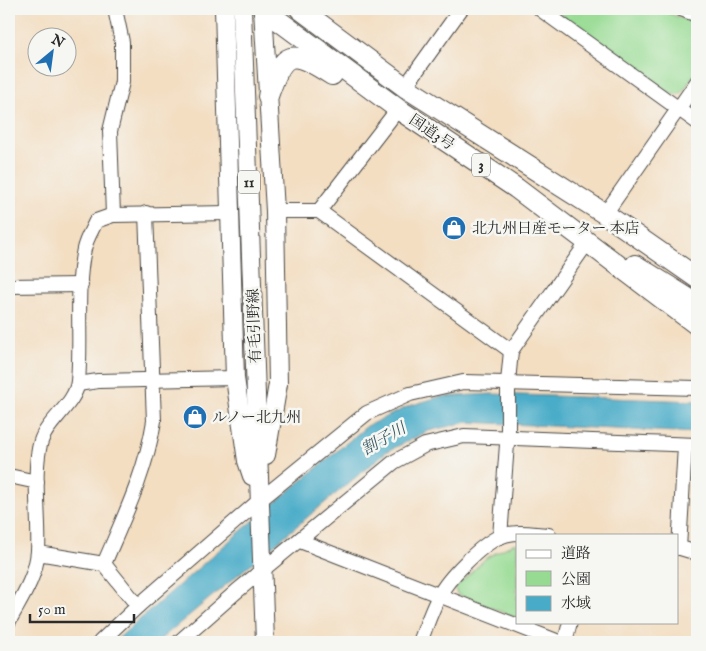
<svg xmlns="http://www.w3.org/2000/svg" width="706" height="651" viewBox="0 0 706 651" font-family="'IM FELL English','Noto Serif JP',serif">
<rect width="100%" height="100%" fill="#f6f6f2"/>
<filter id="ink" filterUnits="userSpaceOnUse"><feTurbulence type="fractalNoise" baseFrequency=".02" numOctaves="2"/><feDisplacementMap in="SourceGraphic" scale="10" xChannelSelector="R" yChannelSelector="G"/><feConvolveMatrix kernelMatrix="1 2 1 2 8 2 1 2 1" color-interpolation-filters="sRGB"/></filter>
<filter id="wash" filterUnits="userSpaceOnUse"><feTurbulence type="fractalNoise" baseFrequency=".0096" numOctaves="4" result="noise"/><feDisplacementMap in="SourceGraphic" scale="20" xChannelSelector="R" yChannelSelector="G"/><feGaussianBlur stdDeviation="1.12" result="paint"/><feColorMatrix in="noise" values="0 0 0 0 0 0 0 0 0 0 0 0 0 0 0 0 0 1.4 0 .05"/><feComposite in="paint" operator="in"/></filter>
<g filter="url(#wash)">
<rect width="100%" height="100%" fill="#f3dec2"/>
<g fill="#97db93" stroke="#61835f">
<polygon points="553,9 657,9 697,24 697,70 681,94 672,94"/>
<polygon points="515,543 517,544 517,618 457,594 455,588 486,558"/>
</g>
<polygon fill="#48acc8" stroke="#3a6c7a" points="492,394 697,401 697,433 468,422 428,431 386,452 157,642 114,642 235,536 367,426 409,406 439,397"/>
</g>
<g filter="url(#ink)">
<g fill="none" stroke-linecap="round" stroke-linejoin="round">
<g stroke="#494642" stroke-width="16">
<g id="minor">
<polyline points="540,9 697,122"/>
<polyline points="681,9 697,15"/>
<polyline points="405,87 461,9"/>
<polyline points="275,211 319,211 511,351"/>
<polyline points="319,211 398,109"/>
<polyline points="605,214 697,82"/>
<polyline points="113,215 110,131 122,82 122,42 115,9"/>
<polyline points="9,286 81,285"/>
<polyline points="78,384 98,381 235,378"/>
<polyline points="9,476 37,482"/>
<polyline points="500,537 508,431 508,382 511,351 587,243"/>
<polyline points="300,541 559,642"/>
<polyline points="677,547 697,553"/>
<polyline points="679,548 685,446"/>
<polyline points="38,553 104,564 138,606"/>
<path d="M 104,564 C 124,517 146,472 154,421 L 146,213"/>
<path d="M 9,621 C 21,599 36,577 38,551 C 40,521 32,469 41,441 C 47,421 76,404 78,381 C 82,338 75,292 84,249 C 86,239 92,230 96,221 L 113,215 L 229,213"/>
<polyline points="100,642 138,606 260,500 367,413 410,394 463,382 697,388"/>
<polyline points="179,642 237,591 394,462 425,445 464,436 697,445"/>
<path d="M 420,642 C 426,627 431,611 439,596 C 448,578 481,545 499,537 C 515,530 533,534 549,535"/>
<polyline points="565,642 570,622"/>
</g>
</g>
<g stroke="#494642" stroke-width="20">
<g id="major">
<polyline points="224,9 235,378 247,461 252,476"/>
<polyline points="242,9 265,642"/>
<polyline points="263,9 275,211 278,384 266,455"/>
</g>
</g>
<g stroke="#494642" stroke-width="22">
<g id="highway">
<polyline points="263,9 398,109 516,188 697,325"/>
<polyline points="300,9 405,87 605,214 697,278"/>
<path d="M 268,96 C 284,50 290,48 332,75"/>
<polyline points="635,265 697,304"/>
</g>
</g>
<use href="#minor" stroke="#fff" stroke-width="14"/>
<use href="#major" stroke="#fff" stroke-width="18"/>
<use href="#highway" stroke="#fff" stroke-width="20"/>
</g>
</g>
<defs>
<g id="shop-disc" transform="scale(1.25)"><circle r="9.5" fill="#1f6fb2" stroke="#f6f6f2"/><path d="M-5-2.5h2.3a2.7 3.5 0 0 1 5.4 0H5L5.5 6h-11ZM-1.5-2.5h3a1.5 2.3 0 0 0-3 0Z" fill="#fff"/></g>
</defs>
<g fill-rule="evenodd">
<use href="#shop-disc" x="454" y="228"/>
<use href="#shop-disc" x="195" y="417"/>
</g>
<g text-anchor="middle" stroke-width="5" stroke-linejoin="round" paint-order="stroke">
<g fill="#f6f6f2" stroke="#686867" stroke-width="1">
<rect x="472" y="153.5" width="18" height="23" rx="4"/>
<rect x="238" y="170.5" width="22" height="23" rx="4"/>
</g>
<g font-size="14" font-weight="bold" fill="#2b2b2b">
<text x="481" y="170">3</text>
<text x="249" y="187">11</text>
</g>
<g font-size="15" fill="#2b2b2b" stroke="#f6f6f2">
<text transform="translate(432 132) rotate(34)" y="5">国道3号</text>
<text transform="translate(254 326) rotate(-92)" y="5">有毛引野線</text>
</g>
<g font-size="15" fill="#2b2b2b" stroke="#f6f6f2" text-anchor="start">
<text x="472" y="233">北九州日産モーター 本店</text>
<text x="212" y="422">ルノー北九州</text>
</g>
<g font-size="16" font-style="italic" fill="#355862" stroke="#f6f6f2">
<text transform="translate(383 438) rotate(-30)" y="6">割子川</text>
</g>
</g>
<rect width="706" height="651" fill="none" stroke="#f6f6f2" stroke-width="30"/>
<rect x="516" y="534" width="162" height="90" fill="#f6f6f2" stroke="#a5a5a2"/>
<rect x="526" y="550" width="25" height="8" fill="#ffffff" stroke="#a5a5a2"/>
<text x="561" y="558" font-size="15" fill="#2b2b2b">道路</text>
<rect x="526" y="571" width="25" height="15" fill="#97db93" stroke="#a5a5a2"/>
<text x="561" y="584" font-size="15" fill="#2b2b2b">公園</text>
<rect x="526" y="596" width="25" height="15" fill="#48acc8" stroke="#a5a5a2"/>
<text x="561" y="608" font-size="15" fill="#2b2b2b">水域</text>
<g transform="translate(52 52) rotate(29)"><circle r="24" fill="#f6f6f2" stroke="#a5a5a2"/>
<path d="M0-4L9 19L0 12L-9 19Z" fill="#1f6fb2"/>
<text y="-8" font-size="14" font-weight="bold" text-anchor="middle" fill="#2b2b2b">N</text>
</g>
<path d="M30 614v8h104v-8" fill="none" stroke="#2b2b2b" stroke-width="2.5"/>
<text x="38" y="614" font-size="15" fill="#2b2b2b" stroke="#f6f6f2" stroke-width="4" paint-order="stroke">50 m</text>
</svg>
